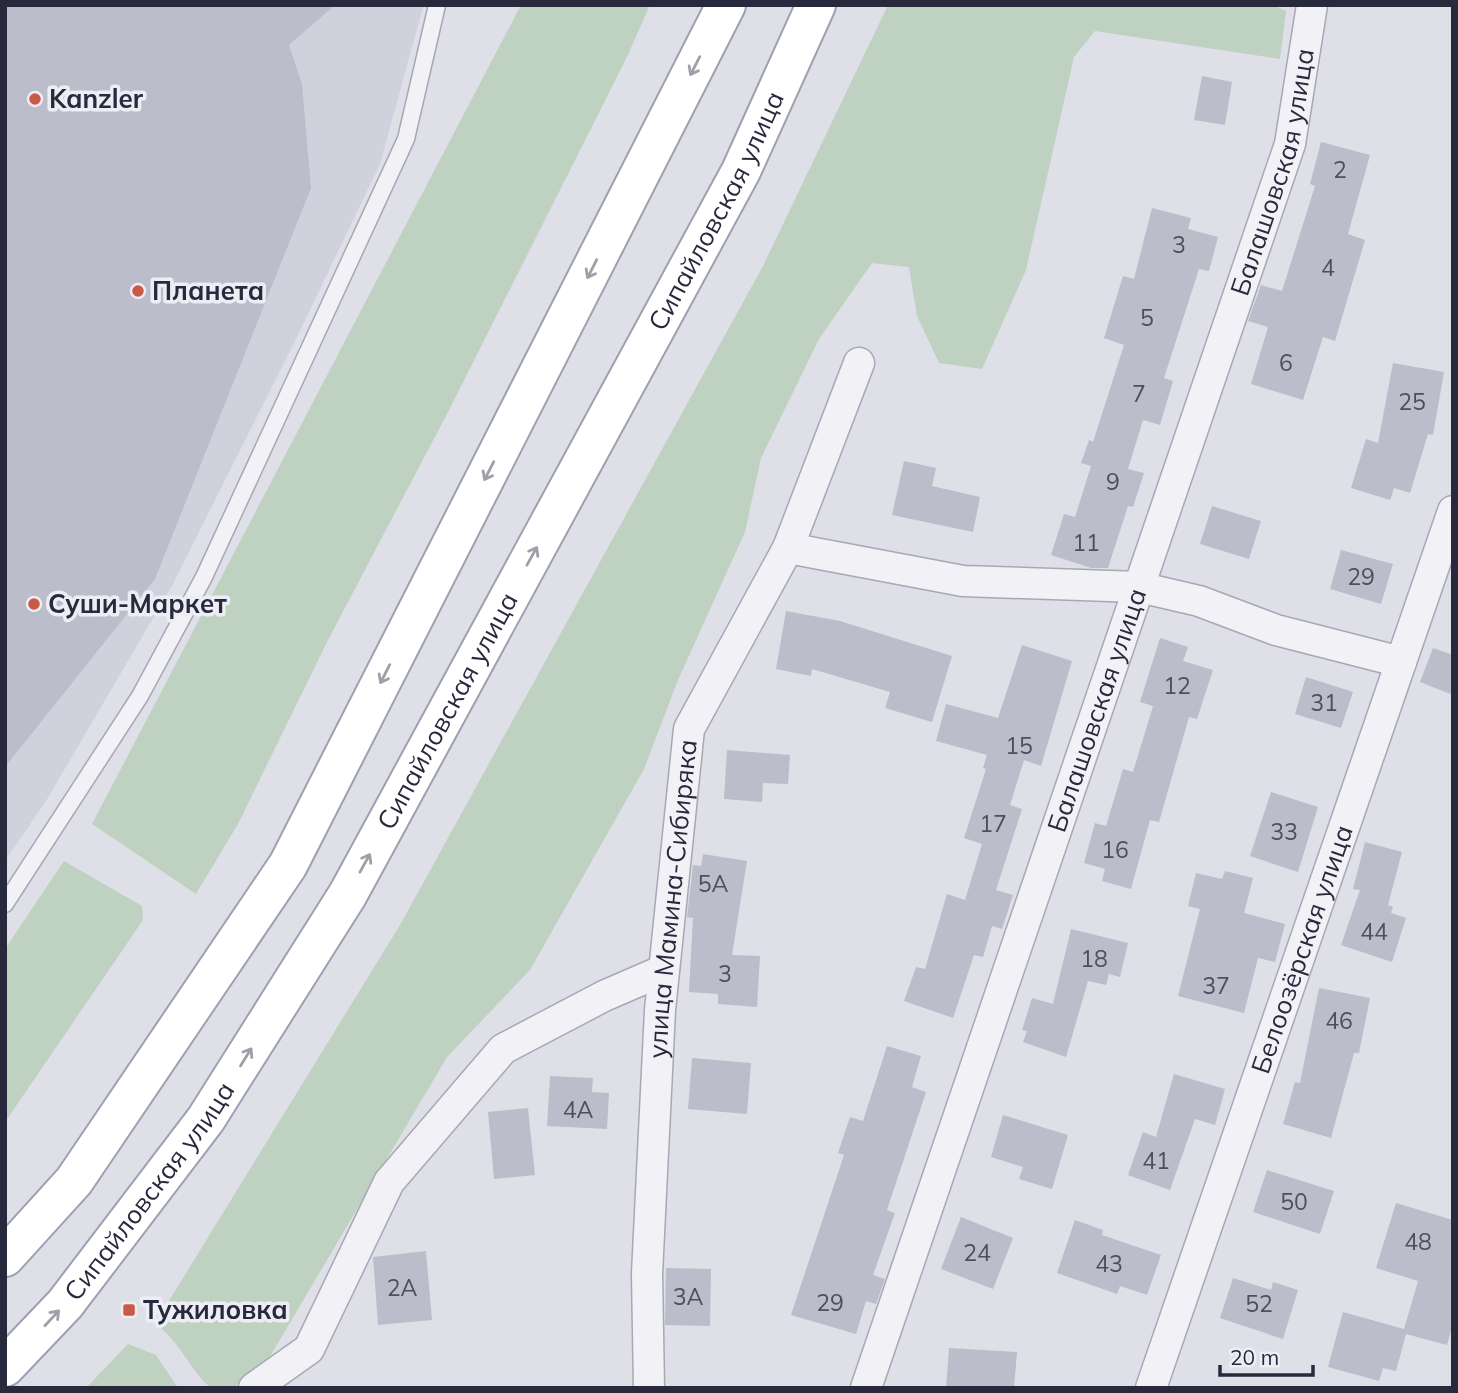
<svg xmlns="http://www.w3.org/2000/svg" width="1458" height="1393" viewBox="0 0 1458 1393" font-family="Mulish,sans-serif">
<rect width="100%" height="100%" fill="#dedfe7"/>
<polygon fill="#d0d1dc" points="5,5 423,7 380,164 296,339 173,584 46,801 5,861"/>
<g fill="#bfd1c0">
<polygon points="521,5 650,5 626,59 448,412 328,640 238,824 196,894 92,824"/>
<path d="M 888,5 L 1273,5 L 1286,11 L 1280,59 L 1095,31 L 1074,57 L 1026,270 L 982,369 L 939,363 L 917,316 L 909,267 L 872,263 L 819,339 L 761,458 L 745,532 L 678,680 L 644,769 L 530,970 L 447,1057 L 262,1370 L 232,1388 L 211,1388 C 190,1370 182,1346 161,1328 L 164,1309 L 400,925 L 763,266 Z"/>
<polygon points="64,861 142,906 143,920 5,1122 5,949"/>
<polygon points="128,1344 156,1355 178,1388 86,1388"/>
</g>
<g fill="#bcbdca">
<polygon points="5,5 335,5 289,45 302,84 311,188 155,579 5,767"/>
<polygon points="1202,76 1232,82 1225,125 1194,120"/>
<polygon points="1321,142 1370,155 1348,234 1365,240 1335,341 1323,337 1303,400 1251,384 1268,327 1248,321 1261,285 1282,291 1315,186 1310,184"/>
<polygon points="1152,208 1191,218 1188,229 1218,237 1209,271 1199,269 1164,378 1173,381 1160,425 1143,420 1128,469 1144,473 1133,507 1128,506 1108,568 1091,568 1051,555 1064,514 1075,517 1091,466 1081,463 1089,440 1093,442 1124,345 1104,338 1123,276 1134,279"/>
<polygon points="1393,363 1444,372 1433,435 1428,434 1410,493 1394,488 1390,500 1351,488 1366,439 1378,443"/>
<polygon points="904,461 936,468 932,486 980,497 973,532 892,515"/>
<polygon points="1212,506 1261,521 1249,559 1200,544"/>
<polygon points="1341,550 1393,564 1381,604 1330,589"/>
<polygon points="786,611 840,621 952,656 932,722 885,708 890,692 812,669 811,676 776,669"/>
<polygon points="1160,638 1188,647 1183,661 1213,670 1197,719 1189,717 1159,822 1150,820 1131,889 1102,881 1105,869 1084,863 1095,823 1106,826 1123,769 1133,772 1153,706 1140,702"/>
<polygon points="1022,645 1072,661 1041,766 1024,760 1010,805 1022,809 996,890 1013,895 1002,929 992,926 983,957 974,955 953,1018 904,1001 916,967 925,969 947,894 965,900 982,844 964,838 986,769 983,768 987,755 936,741 946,704 998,718"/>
<polygon points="1433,648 1453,655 1453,695 1420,682"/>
<polygon points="1306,677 1353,692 1341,728 1295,714"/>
<polygon points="727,750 790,755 788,784 763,783 762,802 724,799"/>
<polygon points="1271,792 1318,807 1298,872 1250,856"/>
<polygon points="1365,842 1402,852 1388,905 1393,907 1391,913 1406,918 1392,962 1341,945 1360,890 1353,889"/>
<polygon points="703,854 747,861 732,955 760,956 757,1007 718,1004 718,994 689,992 693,918 687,917 693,865 701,866"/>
<polygon points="1225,871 1253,878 1244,913 1285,924 1275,962 1258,958 1244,1013 1178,996 1200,909 1188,906 1196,873 1222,879"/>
<polygon points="1071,929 1128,943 1120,977 1109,974 1106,985 1088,981 1066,1057 1023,1042 1027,1031 1022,1030 1032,998 1053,1004"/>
<polygon points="1319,988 1370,998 1359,1053 1354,1053 1331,1138 1283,1124 1295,1082 1300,1083"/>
<polygon points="887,1046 921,1056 912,1087 926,1092 887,1210 895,1213 873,1275 885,1279 876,1304 866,1301 856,1334 791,1315 844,1155 838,1153 850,1117 863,1121"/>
<polygon points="692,1058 751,1063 747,1114 688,1109"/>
<polygon points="1174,1074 1225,1089 1215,1125 1195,1119 1170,1190 1128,1175 1143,1132 1156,1137"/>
<polygon points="550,1076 593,1078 592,1092 609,1093 607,1129 547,1126"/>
<polygon points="528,1108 535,1175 494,1179 488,1112"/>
<polygon points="1003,1115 1068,1135 1052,1189 1019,1179 1023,1167 991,1157"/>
<polygon points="1267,1170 1334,1191 1320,1234 1253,1212"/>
<polygon points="1396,1203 1453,1220 1453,1324 1447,1345 1406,1334 1396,1371 1383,1368 1379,1381 1328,1367 1343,1312 1404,1329 1418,1281 1376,1268"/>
<polygon points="961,1217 1013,1238 993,1289 941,1269"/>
<polygon points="1075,1220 1103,1230 1102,1235 1161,1255 1147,1295 1120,1286 1117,1294 1057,1273"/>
<polygon points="426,1251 432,1320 378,1325 373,1257"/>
<polygon points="666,1268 711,1269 710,1326 665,1325"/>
<polygon points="1233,1278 1271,1290 1273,1282 1298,1290 1283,1339 1220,1318"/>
<polygon points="949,1348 1017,1352 1014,1388 946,1388"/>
</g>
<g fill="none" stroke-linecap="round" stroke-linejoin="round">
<g stroke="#a7a8b4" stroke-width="19">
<polyline id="service" points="5,904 140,696 204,577 406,139 437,5"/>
</g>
<g stroke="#a7a8b4" stroke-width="33">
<g id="minor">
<polyline points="788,548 963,581 1139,587 1199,601 1276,630 1401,662"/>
<polyline points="254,1388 309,1349 389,1182 503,1049 604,996 664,970"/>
<path id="s1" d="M 649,1388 L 647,1274 L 660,1010 L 689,729 L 788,548 L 859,363"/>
<path id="s2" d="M 866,1388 L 1290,144 L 1312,5"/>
<path id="s3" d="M 1151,1388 L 1453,511"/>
</g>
</g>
<g stroke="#9ea0b2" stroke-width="42">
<g id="primary">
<polyline points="5,1257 74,1181 288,865 726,5"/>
<path id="s4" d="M 5,1367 L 65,1304 L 206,1119 L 348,894 L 741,171 L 816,5"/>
</g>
</g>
<use href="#service" stroke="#f1f1f6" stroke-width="16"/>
<use href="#minor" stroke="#f1f1f6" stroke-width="30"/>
<use href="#primary" stroke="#fff" stroke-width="38"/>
</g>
<defs><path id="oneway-shaft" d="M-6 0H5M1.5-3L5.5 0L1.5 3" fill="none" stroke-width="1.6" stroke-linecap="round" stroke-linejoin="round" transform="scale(1.75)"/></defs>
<g stroke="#9e9fa8">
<use href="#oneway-shaft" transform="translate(695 66) rotate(117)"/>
<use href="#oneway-shaft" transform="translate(592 269) rotate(117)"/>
<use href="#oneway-shaft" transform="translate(489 471) rotate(117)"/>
<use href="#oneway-shaft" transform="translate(532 556) rotate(-61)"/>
<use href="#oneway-shaft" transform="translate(385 674) rotate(117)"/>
<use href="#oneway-shaft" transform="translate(365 863) rotate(-61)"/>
<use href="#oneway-shaft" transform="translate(246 1057) rotate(-58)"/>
<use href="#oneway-shaft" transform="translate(52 1318) rotate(-47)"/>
</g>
<g fill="#c95a46" stroke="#edeef5" stroke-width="2.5">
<circle cx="35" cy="99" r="7"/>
<circle cx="138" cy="291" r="7"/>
<circle cx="34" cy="604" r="7"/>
<rect x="122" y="1303" width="14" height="14" rx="3.5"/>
</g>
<g text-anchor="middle" stroke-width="7" stroke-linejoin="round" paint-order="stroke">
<g font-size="23" fill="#4d4e60">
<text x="1340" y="178">2</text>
<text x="1179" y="253">3</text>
<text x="1328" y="276">4</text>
<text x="1147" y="326">5</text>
<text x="1286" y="371">6</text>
<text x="1139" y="402">7</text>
<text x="1412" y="410">25</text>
<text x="1113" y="490">9</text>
<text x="1086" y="551">11</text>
<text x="1361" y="585">29</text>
<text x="1177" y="694">12</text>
<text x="1324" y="711">31</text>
<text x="1019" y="754">15</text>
<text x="993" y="832">17</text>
<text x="1284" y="840">33</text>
<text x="1115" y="858">16</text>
<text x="713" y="892">5А</text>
<text x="1374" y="940">44</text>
<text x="1094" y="967">18</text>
<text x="725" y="982">3</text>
<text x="1216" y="994">37</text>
<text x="1339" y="1029">46</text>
<text x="578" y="1118">4А</text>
<text x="1156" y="1169">41</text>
<text x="1294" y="1210">50</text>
<text x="1418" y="1250">48</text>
<text x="977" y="1261">24</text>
<text x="1109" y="1272">43</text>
<text x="402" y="1296">2А</text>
<text x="688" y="1305">3А</text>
<text x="830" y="1311">29</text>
<text x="1259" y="1312">52</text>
</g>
<g font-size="26" font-weight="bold" fill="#28293d" stroke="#edeef5" text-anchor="start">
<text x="49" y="108">Kanzler</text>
<text x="152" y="300">Планета</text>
<text x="48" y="613">Суши-Маркет</text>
<text x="143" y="1319">Тужиловка</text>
</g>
<g font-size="26" fill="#28293d" stroke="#edeef5">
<text dy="9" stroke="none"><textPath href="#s2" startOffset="1283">Балашовская улица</textPath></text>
<text dy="9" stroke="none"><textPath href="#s4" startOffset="1362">Сипайловская улица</textPath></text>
<text dy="9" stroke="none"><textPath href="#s4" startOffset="794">Сипайловская улица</textPath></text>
<text dy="9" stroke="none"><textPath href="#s2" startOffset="716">Балашовская улица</textPath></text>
<text dy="9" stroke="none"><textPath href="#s1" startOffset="490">улица Мамина-Сибиряка</textPath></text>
<text dy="9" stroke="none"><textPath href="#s3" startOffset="464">Белоозёрская улица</textPath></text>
<text dy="9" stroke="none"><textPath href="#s4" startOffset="228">Сипайловская улица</textPath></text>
</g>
</g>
<rect width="1458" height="1393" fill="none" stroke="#28293d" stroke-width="14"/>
<path d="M1220 1365v10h93v-10" fill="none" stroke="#28293d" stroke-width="3.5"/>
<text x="1230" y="1365" font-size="21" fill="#28293d" stroke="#edeef5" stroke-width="5" paint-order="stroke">20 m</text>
</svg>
